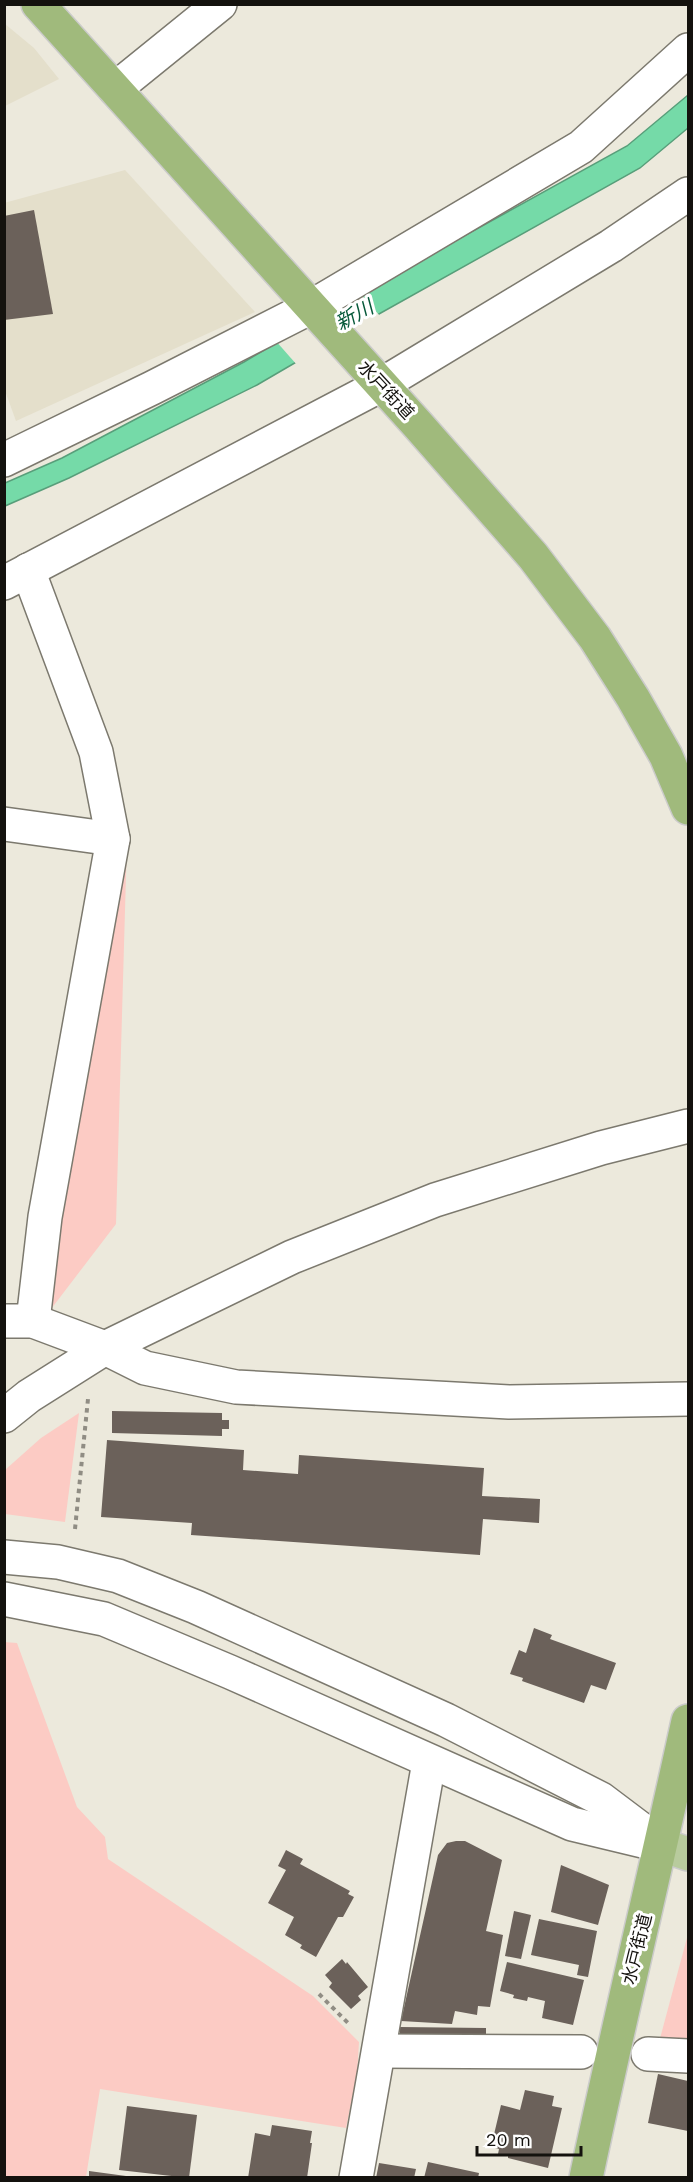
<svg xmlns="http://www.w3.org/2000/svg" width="693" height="2182" viewBox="0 0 693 2182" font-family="'Work Sans','Noto Sans JP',sans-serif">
<rect width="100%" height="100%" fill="#ece9dc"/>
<g fill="#e4dfcb">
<polygon points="5,24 34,48 59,79 5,106"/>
<polygon points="125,170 255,312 16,421 4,388 4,203"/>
</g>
<g fill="#fccbc4">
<polygon points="127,841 116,1224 48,1313 58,1221"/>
<polygon points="79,1413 65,1522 5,1514 5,1470 41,1438"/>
<polygon points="4,1642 17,1643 77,1807 105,1837 108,1859 313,1996 359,2042 357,2075 346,2128 100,2089 86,2177 5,2177"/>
<polygon points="688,1934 688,2040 658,2046"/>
</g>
<polygon fill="#75daa8" stroke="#589e7a" stroke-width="1.5" points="688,95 688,128 640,168 370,319 257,385 69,478 5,506 5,483 62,458 244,362 355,296 627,146"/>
<polygon fill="#ece9dc" points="358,291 380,316 297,365 275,340"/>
<g fill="#6b615a">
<polygon points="34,210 53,314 4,320 4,216"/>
<polygon points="112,1411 222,1413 222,1420 229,1420 229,1429 222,1429 222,1436 112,1433"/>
<polygon points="107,1440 244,1450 243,1470 298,1474 299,1455 484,1468 482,1496 540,1499 539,1523 483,1519 480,1555 191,1535 192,1523 101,1517"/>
<polygon points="534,1628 552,1635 550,1639 616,1663 606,1690 591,1685 584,1703 522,1681 523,1678 510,1674 519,1650 526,1653"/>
<polygon points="456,1841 465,1841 502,1860 486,1931 503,1935 490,2007 478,2006 477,2015 455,2011 452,2024 401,2021 438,1855 447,1843"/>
<polygon points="286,1850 303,1859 300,1864 350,1891 348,1894 354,1897 343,1917 338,1917 316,1957 300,1948 302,1945 285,1935 294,1917 268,1903 286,1870 278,1866"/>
<polygon points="561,1865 609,1885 598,1925 551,1912"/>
<polygon points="514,1911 531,1915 521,1959 505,1956"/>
<polygon points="539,1919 597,1931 588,1977 577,1975 579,1965 531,1955"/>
<polygon points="342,1959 346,1964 347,1962 368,1987 358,1996 361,2000 351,2009 329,1987 332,1983 325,1975"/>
<polygon points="507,1962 584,1980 573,2025 542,2018 545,2001 528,1997 527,2001 513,1998 514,1995 500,1991"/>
<polygon points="400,2027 486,2028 486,2038 410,2037 410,2034 400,2034"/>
<polygon points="658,2074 688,2081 688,2131 648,2123"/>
<polygon points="525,2090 554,2096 552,2106 562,2108 548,2168 508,2158 508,2156 498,2154 499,2149 491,2147 501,2105 520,2110"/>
<polygon points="127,2106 197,2115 189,2178 119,2170"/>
<polygon points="272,2125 312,2131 310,2143 312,2143 307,2178 248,2178 255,2133 270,2136"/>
<polygon points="428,2162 479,2173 478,2178 424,2178"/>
<polygon points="379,2163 416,2169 414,2178 376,2178"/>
<polygon points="89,2171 126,2176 126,2178 89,2178"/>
</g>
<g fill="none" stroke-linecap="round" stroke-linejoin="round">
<g stroke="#7c796e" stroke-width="36">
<g id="minor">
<polyline points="115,89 220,4"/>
<polyline points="4,460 152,388 311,307 581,147 688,50"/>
<polyline points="28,570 96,752 113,839 45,1217 33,1321"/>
<polyline points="4,583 381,385 611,246 688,194"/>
<polyline points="4,824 113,839"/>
<polyline points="4,1321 33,1321 105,1348 145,1368 236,1387 509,1402 688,1399"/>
<polyline points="380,2051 581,2052"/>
<polyline points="648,2054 688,2056"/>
<polyline points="356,2178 429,1762"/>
</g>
</g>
<g stroke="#7c796e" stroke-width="36">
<g id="tertiary">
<polyline points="4,1416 29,1396 105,1348 292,1257 435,1200 601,1148 688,1126"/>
<polyline points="4,1557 58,1562 118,1576 196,1607 446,1720 601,1799 662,1845"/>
<polyline points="4,1599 104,1619 230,1672 572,1824 651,1843"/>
</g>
</g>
<g stroke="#cbcbca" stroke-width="36">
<polyline id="primary" points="662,1845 688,1854"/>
</g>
<g stroke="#cbcbca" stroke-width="36">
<g id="trunk">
<polyline points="38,4 418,425 533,556 595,638 633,698 666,756 688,808"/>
<path d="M 586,2178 C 618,2025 655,1873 688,1721"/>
</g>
</g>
<g stroke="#908d84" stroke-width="4" stroke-dasharray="4.5 4.5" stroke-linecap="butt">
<polyline points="75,1529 88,1399"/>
<polyline points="319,1994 348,2023"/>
</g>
<use href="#minor" stroke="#fff" stroke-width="33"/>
<use href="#tertiary" stroke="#fff" stroke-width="33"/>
<use href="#primary" stroke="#b8cb9d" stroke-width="33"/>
<use href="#trunk" stroke="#a0ba7c" stroke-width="33"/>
</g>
<g text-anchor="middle" stroke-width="6" stroke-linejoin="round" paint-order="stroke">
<g font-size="18" fill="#14120e" stroke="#fff">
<text transform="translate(386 390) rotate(47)" y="6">水戸街道</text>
<text transform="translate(637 1949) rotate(-76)" y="6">水戸街道</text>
</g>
<g font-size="20" font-style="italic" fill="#06593a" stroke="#fff">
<text transform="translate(354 315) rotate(-29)" y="7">新川</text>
</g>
</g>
<rect width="693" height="2182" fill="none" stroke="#14120e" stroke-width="12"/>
<path d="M477 2146v9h104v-9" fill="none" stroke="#14120e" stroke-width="3"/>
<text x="486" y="2146" font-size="18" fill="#14120e" stroke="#ffffff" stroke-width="4.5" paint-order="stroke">20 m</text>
</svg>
